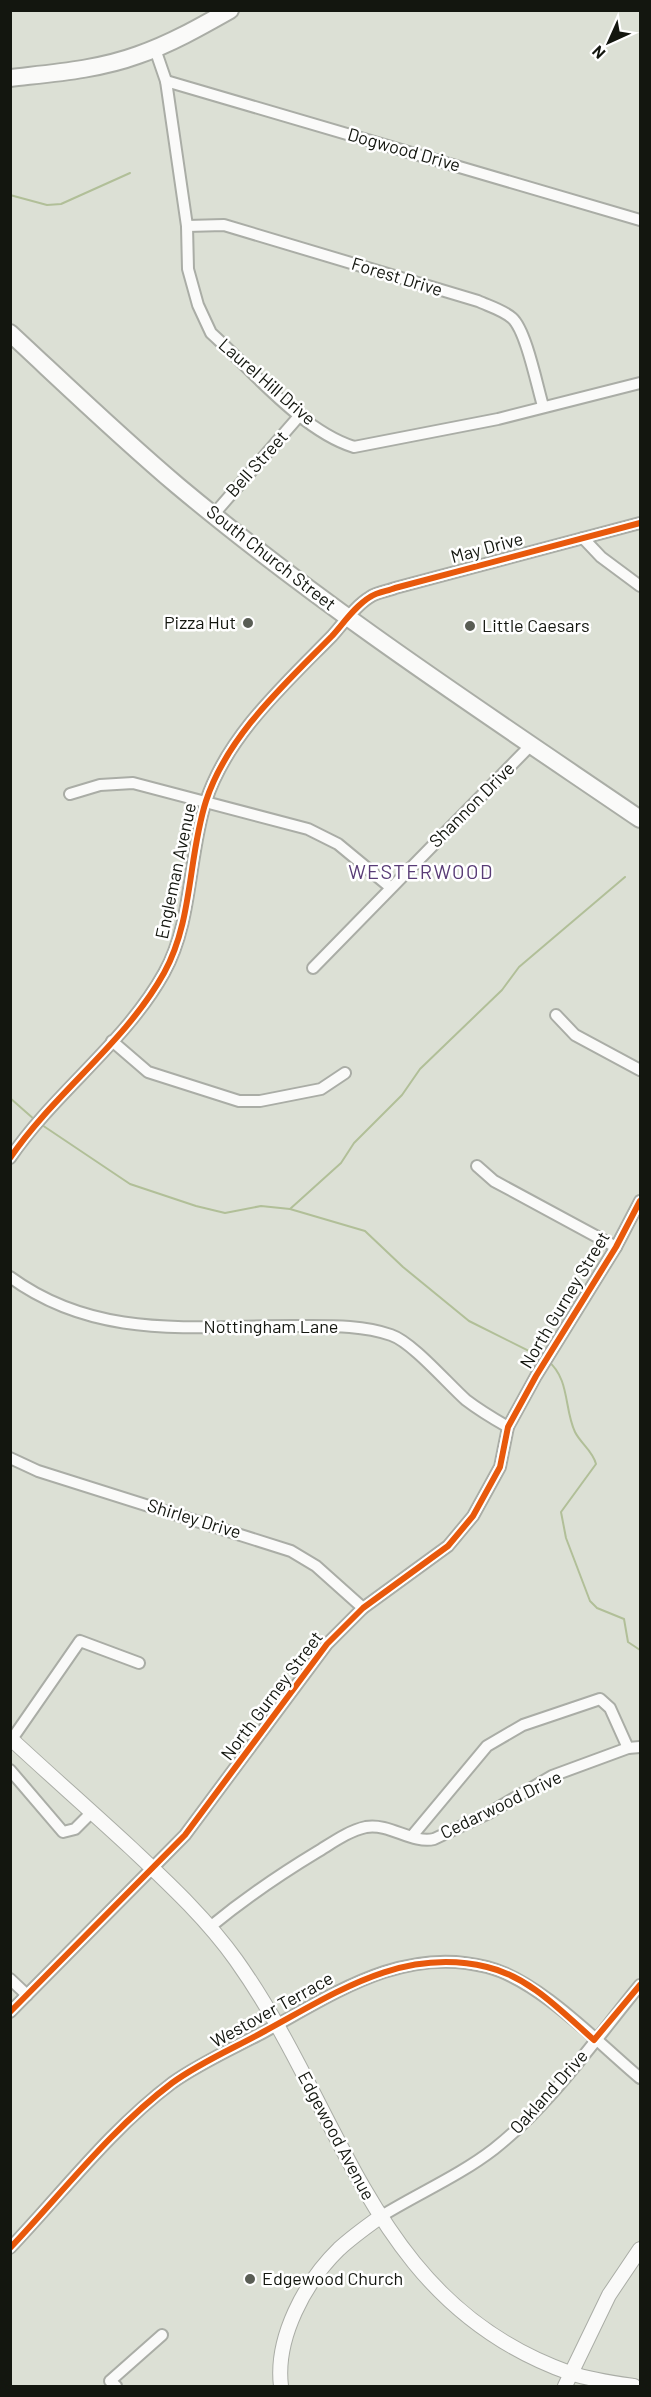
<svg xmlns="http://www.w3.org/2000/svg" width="651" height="2397" viewBox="0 0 651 2397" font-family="Barlow,sans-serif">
<rect width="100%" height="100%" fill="#dce0d5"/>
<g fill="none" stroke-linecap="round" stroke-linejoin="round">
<g stroke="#b1bf98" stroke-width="2">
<polyline points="10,195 47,205 61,204 130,173"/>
<polyline points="10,1098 35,1120"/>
<polyline points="42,1125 130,1184 196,1206 225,1213 261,1206 290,1209 365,1231 403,1267 469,1321 543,1358"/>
<polyline points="290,1209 341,1163 354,1143 402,1095 420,1069 502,990 519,967 625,877"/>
<path d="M 548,1361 C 570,1379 564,1409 575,1432 C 581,1444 593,1451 596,1464 L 561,1512 L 566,1538 L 590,1601 L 597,1608 L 624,1619 L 628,1642 L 640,1650"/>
</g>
<g stroke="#aaada6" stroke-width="14">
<g id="street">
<path d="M 155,49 L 166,81 L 187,226 L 188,269 L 198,305 L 211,333 C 251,369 302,431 354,447 L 498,419 L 640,383"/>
<polyline points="166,81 640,220"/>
<path d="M 187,226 L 224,225 L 478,301 C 489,306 503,310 512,318 C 526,330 537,386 543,406"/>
<polyline points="214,514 300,415"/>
<polyline points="583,538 601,557 640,586"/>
<polyline points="70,794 100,785 133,783 308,829 338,844 390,887"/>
<polyline points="313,968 531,745"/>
<polyline points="556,1015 575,1035 640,1070"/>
<polyline points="112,1041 148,1072 239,1101 260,1101 321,1089 345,1073"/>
<path d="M 10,1158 C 55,1092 125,1043 164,973 C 193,921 188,857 206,801 C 227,736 285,684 332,636 C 343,624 355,606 370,597 C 377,592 388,591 395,588 L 640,523"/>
<polyline points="477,1166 494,1181 616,1247"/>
<path d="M 10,1277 C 99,1342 197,1325 300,1326 C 330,1326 362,1325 391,1335 C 412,1342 447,1383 466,1400 C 479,1410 494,1419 508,1427"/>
<polyline points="10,1458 38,1471 291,1551 316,1566 363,1608"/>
<polyline points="12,1739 80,1641 139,1663"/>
<polyline points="10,1770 63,1832 75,1829 92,1812"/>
<polyline points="412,1836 487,1746 523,1725 600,1699 610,1708 628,1748"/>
<path d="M 210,1927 C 244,1899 279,1875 317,1852 C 332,1843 348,1831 366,1827 C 390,1823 412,1844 434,1839 L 489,1813 L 552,1776 L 628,1748 L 640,1747"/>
<polyline points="10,1979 27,1995"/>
<polyline points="10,2012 185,1835 327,1644 363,1608 448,1546 473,1516 500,1467 508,1427 536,1376 616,1247 640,1201"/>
<path d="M 380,2217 C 417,2194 459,2176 494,2149 C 551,2104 594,2041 640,1985"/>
<path d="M 10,2248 C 63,2192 111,2129 172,2083 C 200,2063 234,2048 264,2032 C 334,1994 403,1945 487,1967 C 539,1980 598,2043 640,2078"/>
<polyline points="116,2386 110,2381 162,2335"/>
</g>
</g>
<g stroke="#aaada6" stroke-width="16">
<g id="secondary">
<path d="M 10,1738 C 50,1775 91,1811 131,1848 C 168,1883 206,1918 236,1960 C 345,2113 371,2303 570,2373 C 591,2380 613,2383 634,2386"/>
<path d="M 281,2386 C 275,2338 305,2282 339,2249 C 352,2237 366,2227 380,2217"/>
<polyline points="565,2386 609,2295 640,2249"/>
</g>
</g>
<g stroke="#aaada6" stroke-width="20">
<g id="primary">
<path d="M 10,78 C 53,73 97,70 138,55 C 170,44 200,27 230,10"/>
<path d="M 10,333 C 66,385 120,437 178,486 C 324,608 483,712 640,819"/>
</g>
</g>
<use href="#street" stroke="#fafaf9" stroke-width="10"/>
<use href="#secondary" stroke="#fafaf9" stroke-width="14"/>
<use href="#primary" stroke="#fafaf9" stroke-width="16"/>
<g stroke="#fff" stroke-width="10">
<g id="cycleway">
<path d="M 10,1158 C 55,1092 125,1043 164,973 C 193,921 188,857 206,801 C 227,736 285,684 332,636 C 343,624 355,606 370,597 C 377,592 388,591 395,588 L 640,523"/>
<polyline points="10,2012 185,1835 327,1644 363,1608 448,1546 473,1516 500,1467 508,1427 536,1376 616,1247 640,1201"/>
<path d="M 10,2248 C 63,2192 111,2129 172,2083 C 199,2063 234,2048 263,2032 C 334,1994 402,1946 487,1967 C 530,1977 562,2012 594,2040 L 640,1985"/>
</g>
</g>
<use href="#cycleway" stroke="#e8590c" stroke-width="6"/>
</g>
<g fill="#595d54" stroke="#fff" stroke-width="2">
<circle cx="248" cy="623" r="6"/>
<circle cx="470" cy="626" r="6"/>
<circle cx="250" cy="2279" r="6"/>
</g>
<g text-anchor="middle" stroke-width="5" stroke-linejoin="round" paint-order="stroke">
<g font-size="18" fill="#13160f" stroke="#fff">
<text transform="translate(404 150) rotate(16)" y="6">Dogwood Drive</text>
<text transform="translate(397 277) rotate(17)" y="6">Forest Drive</text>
<text transform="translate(267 382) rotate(41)" y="6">Laurel Hill Drive</text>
<text transform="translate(257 464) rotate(-48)" y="6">Bell Street</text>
<text transform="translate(487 548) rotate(-15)" y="6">May Drive</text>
<text transform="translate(271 558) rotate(38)" y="6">South Church Street</text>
<text transform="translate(472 805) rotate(-45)" y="6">Shannon Drive</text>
<text transform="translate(176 871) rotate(-78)" y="6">Engleman Avenue</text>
<text transform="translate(565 1300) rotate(-59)" y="6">North Gurney Street</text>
<text x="271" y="1333">Nottingham Lane</text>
<text transform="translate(194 1519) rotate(17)" y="6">Shirley Drive</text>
<text transform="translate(272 1696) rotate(-53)" y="6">North Gurney Street</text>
<text transform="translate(501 1805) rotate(-26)" y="6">Cedarwood Drive</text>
<text transform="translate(272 2010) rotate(-29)" y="6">Westover Terrace</text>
<text transform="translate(549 2092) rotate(-48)" y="6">Oakland Drive</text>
<text transform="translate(336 2136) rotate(62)" y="6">Edgewood Avenue</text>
</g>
<g font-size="18" fill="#13160f" stroke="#fff" text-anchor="start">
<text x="236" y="629" text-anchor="end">Pizza Hut</text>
<text x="482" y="632">Little Caesars</text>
<text x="262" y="2285">Edgewood Church</text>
</g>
<g font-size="20" letter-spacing="1.5" fill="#583b76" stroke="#fff">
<text x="421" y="879">WESTERWOOD</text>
</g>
</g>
<rect width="651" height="2397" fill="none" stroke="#13160f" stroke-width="24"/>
<g transform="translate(609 42) rotate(225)" stroke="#ffffff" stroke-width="4.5" paint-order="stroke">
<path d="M0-4.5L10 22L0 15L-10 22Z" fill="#13160f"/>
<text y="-9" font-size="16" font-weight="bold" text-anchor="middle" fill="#13160f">N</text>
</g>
</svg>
